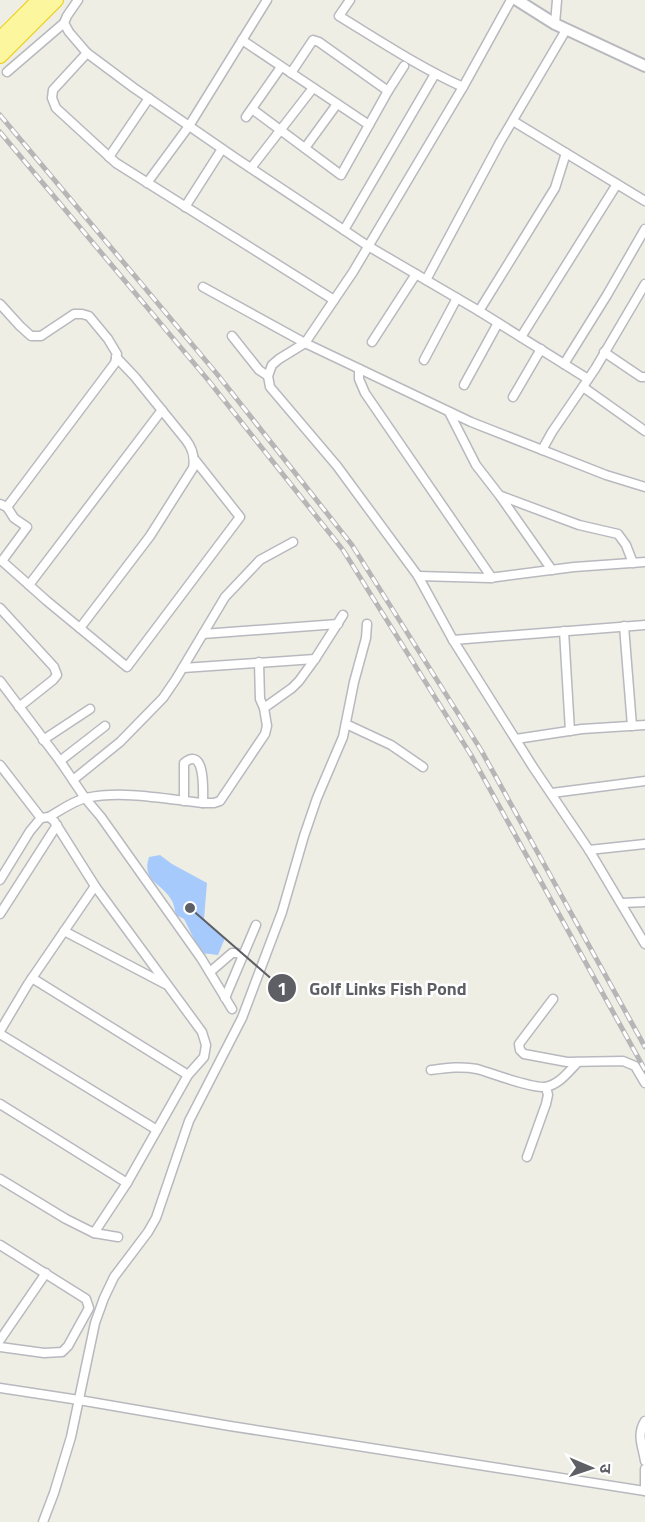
<svg xmlns="http://www.w3.org/2000/svg" width="645" height="1522" viewBox="0 0 645 1522" font-family="'Titillium Web','Noto Sans Devanagari',sans-serif">
<rect width="100%" height="100%" fill="#efeee5"/>
<path fill="#a7cafd" d="M 160,855 L 172,864 L 207,883 L 204,919 L 225,938 L 218,955 L 201,953 L 184,919 L 176,915 C 175,911 174,904 172,901 C 163,883 141,882 149,857 Z"/>
<g fill="none" stroke-linecap="round" stroke-linejoin="round">
<g stroke="#b8b9bf" stroke-width="11">
<g id="minor">
<polyline points="78,0 67,16 64,23 69,32 87,53 134,88 237,159 368,246 479,311 588,379"/>
<path d="M 350,0 L 339,16 C 380,41 419,67 463,87"/>
<polyline points="511,0 463,87 353,272 305,343 279,359 272,365 268,376 270,387 337,466 418,576 453,640 533,767 589,850 645,944"/>
<polyline points="555,24 557,0"/>
<polyline points="242,40 369,125"/>
<polyline points="87,53 53,90 52,98 56,108 116,163 334,300"/>
<polyline points="7,72 64,23"/>
<polyline points="291,73 313,40 319,42 388,91"/>
<polyline points="252,109 341,175 388,91 404,66"/>
<polyline points="246,117 281,67"/>
<polyline points="513,121 645,201"/>
<polyline points="305,148 337,104"/>
<polyline points="109,157 149,98"/>
<polyline points="251,168 313,88"/>
<polyline points="147,183 189,126 267,0"/>
<polyline points="185,207 222,149"/>
<polyline points="344,230 435,74"/>
<polyline points="426,280 500,142 566,30"/>
<polyline points="203,287 305,343 471,422 606,475 645,487"/>
<polyline points="0,304 20,326 31,336 41,336 74,314 82,314 89,316 108,339 117,354 115,363 7,507 0,504"/>
<polyline points="479,311 555,188 566,153"/>
<polyline points="232,336 259,370 268,376"/>
<polyline points="521,337 617,184"/>
<polyline points="372,342 416,274"/>
<polyline points="604,352 641,377 645,377"/>
<polyline points="424,360 457,298"/>
<polyline points="564,364 607,295 645,229"/>
<polyline points="359,369 359,379 365,393 492,578"/>
<polyline points="464,385 498,323"/>
<polyline points="583,387 645,431"/>
<polyline points="513,397 541,349"/>
<polyline points="449,412 476,465 500,496 552,570"/>
<polyline points="542,450 552,432 595,369 645,284"/>
<polyline points="501,496 579,525 618,534 626,545 633,563"/>
<polyline points="7,507 14,518 27,527 2,561 47,601 127,667 240,517 195,460"/>
<polyline points="418,576 489,578 574,567 645,562"/>
<polyline points="29,585 162,410"/>
<polyline points="0,608 54,667 57,675 53,680 19,707"/>
<polyline points="624,626 632,726"/>
<path d="M 80,628 L 150,536 L 193,468 C 195,457 193,449 186,440 L 135,377 L 116,357"/>
<polyline points="564,631 570,731"/>
<polyline points="203,634 338,624"/>
<polyline points="453,640 645,625"/>
<polyline points="259,662 260,699 264,708"/>
<polyline points="183,668 315,659"/>
<polyline points="0,681 60,761 85,798 101,817 201,958 232,1009"/>
<polyline points="346,724 391,745 423,767"/>
<polyline points="516,739 582,729 645,725"/>
<polyline points="43,740 90,709"/>
<polyline points="60,761 105,726"/>
<polyline points="0,765 41,818"/>
<polyline points="73,780 120,742 163,698 176,679 225,597 260,560 293,542"/>
<polyline points="552,793 645,781"/>
<path d="M 184,801 L 184,763 C 206,745 203,793 203,803"/>
<path d="M 49,817 C 61,810 73,801 86,798 C 122,790 166,799 203,803 L 214,803 L 220,801 L 265,734 L 267,726 L 264,708 L 292,688 L 299,681 L 315,659 L 343,615"/>
<polyline points="589,850 645,844"/>
<polyline points="0,880 30,831 41,818 49,817 54,821 95,886 202,1032 206,1045 204,1057 188,1075 127,1183 94,1233 66,1219 0,1179"/>
<polyline points="622,903 645,902"/>
<polyline points="0,914 57,825"/>
<polyline points="64,931 165,984"/>
<polyline points="210,972 232,953 237,953 243,956"/>
<polyline points="32,978 188,1075"/>
<polyline points="225,998 256,925"/>
<polyline points="553,999 519,1044 520,1050 524,1054 567,1062 623,1061 635,1066 645,1083"/>
<polyline points="0,1031 28,984 95,886"/>
<polyline points="0,1034 157,1130"/>
<path d="M 431,1070 C 447,1068 462,1066 477,1069 C 494,1074 530,1088 545,1087 C 559,1085 569,1071 578,1062"/>
<polyline points="0,1104 127,1183"/>
<polyline points="527,1157 546,1104 548,1095 546,1087"/>
<polyline points="94,1233 118,1237"/>
<polyline points="0,1245 86,1299 89,1308 68,1346 62,1352 44,1353 0,1347"/>
<polyline points="0,1340 46,1273"/>
<polyline points="0,1388 79,1400 230,1426 645,1491"/>
<path d="M 645,1421 C 636,1435 643,1447 645,1461"/>
<polyline points="645,1491 645,1469"/>
<polyline points="43,1522 54,1493 71,1437 95,1323 104,1298 114,1277 148,1232 156,1218 189,1121 242,1018 282,912 304,836 317,798 343,737 354,682 366,638 367,624"/>
</g>
</g>
<g stroke="#b8b9bf" stroke-width="14">
<polyline id="tertiary" points="517,0 555,24 645,66"/>
</g>
<g stroke="#eecb06" stroke-width="16">
<g id="trunk">
<polyline points="0,39 39,0"/>
<polyline points="0,56 56,0"/>
</g>
</g>
<use href="#minor" stroke="#fff" stroke-width="8"/>
<use href="#tertiary" stroke="#fff" stroke-width="10"/>
<use href="#trunk" stroke="#fcf69e" stroke-width="14"/>
<g stroke="#b6b6b7" stroke-width="5">
<g id="rail">
<polyline points="0,115 217,374 352,545 481,750 645,1047"/>
<polyline points="0,132 208,380 343,550 471,755 645,1070"/>
</g>
</g>
<use href="#rail" stroke="#fff" stroke-width="3" stroke-dasharray="9" stroke-linecap="butt"/>
</g>
<path fill="none" stroke="#5d5f65" stroke-width="2" d="M190 908L282 988"/>
<g fill="#5d5f65" stroke="#fff" stroke-width="2">
<circle cx="190" cy="908" r="6"/>
<circle cx="282" cy="988" r="15"/>
</g>
<g font-size="18" text-anchor="middle" font-weight="bold" fill="#fff">
<text x="282" y="995">1</text>
</g>
<g font-size="18" text-anchor="middle" font-weight="bold" fill="#5d5f65" stroke="#fff" stroke-width="5" stroke-linejoin="round" paint-order="stroke">
<text x="388" y="995">Golf Links Fish Pond</text>
</g>
<g transform="translate(591 1468) rotate(92)" stroke="#ffffff" stroke-width="4.5" paint-order="stroke">
<path d="M0-4.5L10 22L0 15L-10 22Z" fill="#5d5f65"/>
<text y="-9" font-size="16" font-weight="bold" text-anchor="middle" fill="#5d5f65">उ</text>
</g>
</svg>
